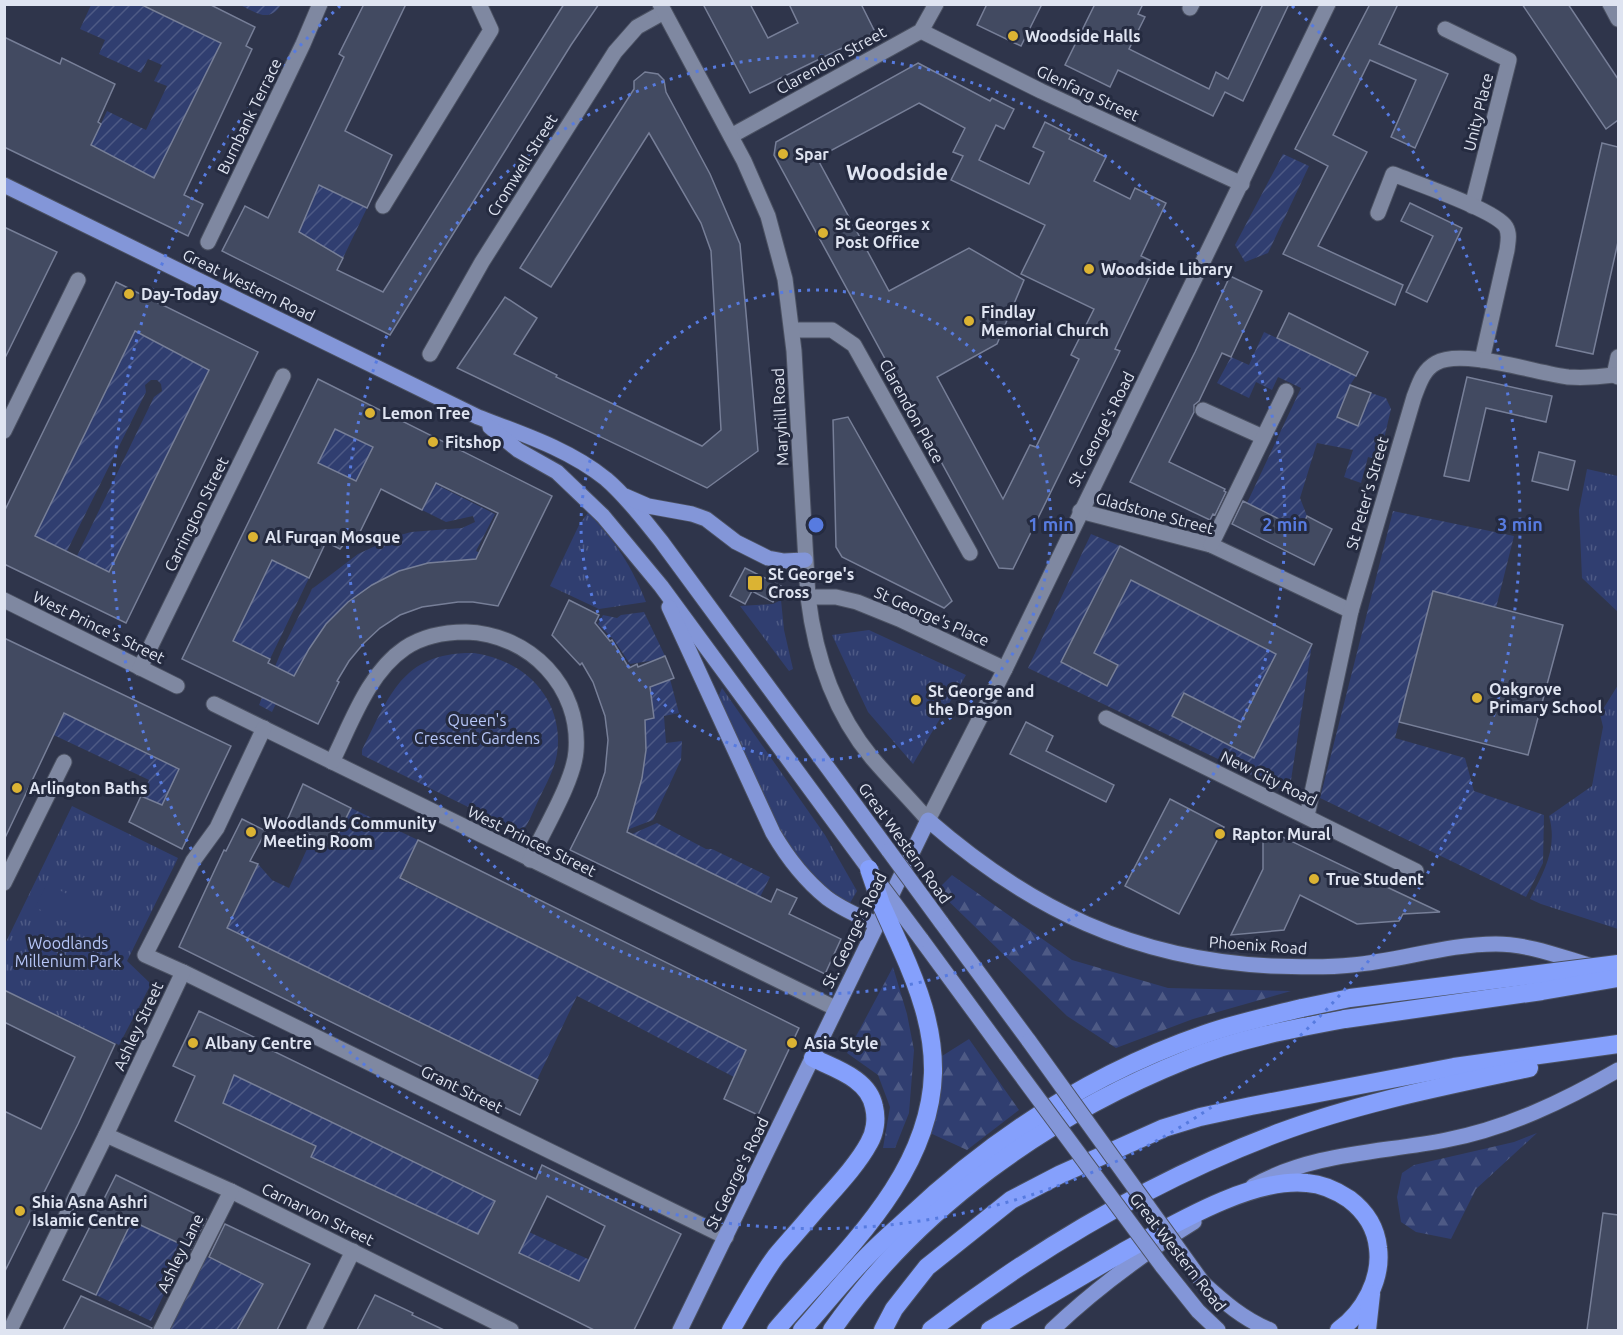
<svg xmlns="http://www.w3.org/2000/svg" width="1623" height="1335" viewBox="0 0 1623 1335" font-family="Ubuntu,sans-serif">
<defs>
<pattern id="grass-tufts" width="24" height="20" patternUnits="userSpaceOnUse" patternTransform="scale(1.5)"><rect width="24" height="20" fill="#303e70"/><path d="M3 7l-1-3M5 7V3M7 7l1-3M15 17l-1-3M17 17v-4M19 17l1-3" fill="none" stroke="#4e5a85"/></pattern>
<pattern id="forest-firs" width="22" height="20" patternUnits="userSpaceOnUse" patternTransform="scale(1.5)"><rect width="22" height="20" fill="#303e70"/><path d="M5 1l3.5 6h-7zM16 11l3.5 6h-7z" fill="#4e5a85"/></pattern>
<pattern id="garden-furrows" width="10" height="10" patternUnits="userSpaceOnUse" patternTransform="scale(1.5)"><rect width="10" height="10" fill="#303e70"/><path d="M-1 1l2-2M0 10L10 0M9 11l2-2" fill="none" stroke="#4e5a85"/></pattern>
</defs>
<rect width="100%" height="100%" fill="#2f354b"/>
<g fill="url(#grass-tufts)">
<polygon points="1587,469 1618,476 1618,612 1582,578 1579,510"/>
<path d="M 588,513 C 615,540 632,567 646,602 L 599,609 L 550,586 L 580,523 Z"/>
<polygon points="781,600 784,630 793,669 789,671 740,606 773,604"/>
<polygon points="869,630 966,675 913,764 868,712 832,635"/>
<path d="M 1618,685 L 1618,929 L 1541,904 L 1530,899 C 1544,871 1558,848 1549,816 L 1592,786 L 1603,727 L 1600,714 Z"/>
<polygon points="722,688 825,835 857,891 850,903 823,888 787,845 717,700"/>
<polygon points="72,806 178,858 127,961 151,984 119,1045 5,990 4,946"/>
</g>
<g fill="url(#forest-firs)">
<polygon points="952,875 1072,960 1168,988 1291,991 1193,1019 1116,1048 1067,1016 937,890"/>
<polygon points="893,967 907,1014 914,1050 909,1113 895,1148 883,1148 890,1107 878,1075 847,1053"/>
<polygon points="969,1039 1019,1110 967,1150 930,1133 939,1097 942,1056"/>
<polygon points="1537,1133 1476,1189 1451,1239 1416,1232 1401,1222 1397,1197 1402,1173 1414,1165 1514,1142"/>
</g>
<g fill="url(#garden-furrows)">
<polygon points="91,5 140,5 221,43 154,178 91,145 107,111 146,130 167,86 154,81 162,65 148,59 141,73 99,54 105,40 80,29"/>
<path d="M 240,5 L 281,5 C 269,23 257,13 240,5 Z"/>
<polygon points="1283,154 1309,166 1268,253 1245,262 1235,245"/>
<polygon points="319,185 367,208 343,258 299,232"/>
<polygon points="136,332 197,364 214,368 209,379 205,378 193,402 112,565 113,569 111,574 77,556 154,397 162,391 161,384 157,380 151,380 145,385 146,392 67,551 33,536 38,530 132,334"/>
<polygon points="1264,332 1356,376 1350,385 1337,418 1358,426 1371,393 1386,398 1391,409 1379,460 1368,457 1361,483 1344,477 1353,450 1317,443 1300,498 1307,516 1301,530 1247,503 1301,388 1278,377 1272,390 1256,382 1249,398 1217,383 1231,357 1249,365"/>
<polygon points="335,429 373,447 356,481 318,463"/>
<polygon points="435,484 495,514 476,551 484,555 479,565 457,561 428,563 348,603 326,624 309,649 298,668 299,678 290,674 272,712 259,705 281,652 312,589 358,554 397,536 411,532 462,528 475,522 473,516 446,522 422,510"/>
<polygon points="1393,511 1514,536 1496,608 1433,592 1395,738 1465,758 1474,791 1544,815 1543,863 1526,897 1320,798"/>
<polygon points="1091,534 1120,546 1061,662 1106,686 1117,665 1094,653 1131,580 1276,654 1241,722 1172,716 1254,758 1312,644 1289,793 1028,668"/>
<polygon points="272,560 309,578 270,659 234,641 227,644 226,638 235,637"/>
<polygon points="644,612 665,656 656,660 630,664 614,640 598,624 603,615 617,618 621,615"/>
<path d="M 474,653 C 525,660 565,700 557,754 C 554,771 545,786 538,801 C 533,812 528,825 521,833 L 362,755 L 362,750 C 390,695 402,652 474,653 Z"/>
<polygon points="670,679 679,713 664,716 666,743 682,741 681,760 653,820 624,831 646,750 645,720 654,718 654,713 644,715 639,691"/>
<polygon points="4,684 161,761 183,759 162,805 141,796 149,780 5,712"/>
<path d="M 351,808 L 418,840 L 400,879 L 748,1051 L 734,1077 C 681,1050 630,1022 577,996 L 537,1080 L 223,938 L 258,864 L 272,880 L 289,888 L 313,836 L 333,846 Z"/>
<polygon points="657,823 706,849 712,849 770,877 760,897 632,834"/>
<polygon points="217,1067 495,1201 529,1232 590,1260 581,1281 311,1157 316,1146 223,1103 228,1091"/>
<polygon points="132,1221 187,1247 151,1321 96,1295"/>
<polygon points="205,1256 263,1283 237,1330 169,1330"/>
</g>
<polygon fill="#303e70" points="47,884 139,930 127,953 35,907"/>
<g fill="#424a61" stroke="#777f98" stroke-width="1.5" fill-rule="evenodd">
<polygon points="140,4 209,4 255,27 246,46 252,49 184,195 203,204 188,236 4,147 4,37 60,64 62,58 115,84 98,122 101,124 91,145 154,178 221,43"/>
<polygon points="364,4 406,4 345,131 392,155 367,208 319,185 299,232 343,258 337,270 383,292 564,4 599,4 571,45 390,335 222,251 245,206 268,218 344,57 339,54"/>
<polygon points="703,4 750,4 768,38 798,23 789,4 861,4 875,32 750,93"/>
<polygon points="987,4 1042,4 1021,46 977,25"/>
<polygon points="1095,4 1143,4 1138,14 1145,17 1129,49 1209,89 1216,72 1228,79 1263,4 1289,4 1243,101 1225,92 1213,116 1118,70 1110,87 1065,65"/>
<polygon points="1370,4 1398,4 1379,44 1448,74 1415,148 1391,137 1416,80 1370,60 1333,135 1367,152 1318,246 1403,285 1395,305 1283,254 1328,166 1295,149"/>
<polygon points="1522,4 1568,4 1618,79 1618,120 1606,129"/>
<path d="M 918,63 L 990,101 L 992,98 L 1014,109 L 1004,129 L 996,125 L 979,160 L 1029,184 L 1044,152 L 1033,147 L 1045,122 L 1071,135 L 1069,139 L 1106,157 L 1094,181 L 1130,199 L 1135,188 L 1166,203 L 1141,256 L 1156,263 L 1115,349 L 1120,351 L 1013,569 L 999,568 L 774,155 L 776,142 ZM 919,103 L 965,128 L 953,152 L 963,156 L 951,180 L 1045,225 L 1021,274 L 1094,309 L 1071,355 L 1079,359 L 1036,447 L 1030,445 L 1003,499 L 937,377 L 997,344 L 1024,280 L 969,248 L 889,291 L 817,158 Z"/>
<polygon points="645,72 658,74 664,80 666,92 710,174 740,244 758,451 707,488 457,368 505,297 537,318 514,354 557,375 556,377 702,446 721,430 711,251 701,223 649,133 551,287 520,268 634,89 634,81"/>
<polygon points="1602,143 1618,147 1618,242 1593,354 1556,346"/>
<polygon points="1410,203 1462,228 1427,302 1406,292 1433,236 1401,221"/>
<polygon points="4,227 57,252 4,360"/>
<polygon points="1230,276 1262,291 1231,357 1222,353 1199,401 1194,405 1194,412 1169,462 1225,489 1224,491 1226,492 1215,515 1213,514 1210,520 1130,482 1195,352"/>
<path d="M 116,282 L 258,352 L 126,623 L 4,564 L 4,512 ZM 135,331 L 209,370 L 109,572 L 35,536 Z"/>
<polygon points="1289,313 1368,352 1356,376 1277,338"/>
<polygon points="1467,377 1552,396 1546,422 1486,408 1469,481 1444,476"/>
<path d="M 318,379 L 552,496 L 498,606 L 473,602 L 458,602 L 422,607 L 400,615 L 380,628 L 364,643 L 349,661 L 337,681 L 339,682 L 318,724 L 182,659 ZM 335,429 L 373,447 L 356,481 L 318,463 ZM 436,483 L 498,513 L 476,559 L 428,563 L 399,571 L 372,585 L 348,602 L 326,624 L 309,649 L 294,676 L 268,663 L 270,659 L 233,641 L 272,560 L 309,578 L 326,542 L 340,549 L 351,535 L 357,538 L 381,489 L 422,510 Z"/>
<polygon points="1350,385 1371,393 1358,426 1337,417"/>
<polygon points="848,417 952,601 944,608 842,557 836,547 833,420"/>
<polygon points="1539,452 1575,461 1568,490 1532,481"/>
<polygon points="1243,501 1301,530 1307,516 1332,529 1314,565 1232,524"/>
<polygon points="1120,546 1312,644 1254,758 1172,716 1184,693 1241,722 1276,654 1131,580 1094,653 1118,665 1107,686 1061,662"/>
<polygon points="745,568 781,586 773,602 752,591 745,604 730,596"/>
<polygon points="1433,591 1563,625 1528,755 1399,722"/>
<polygon points="569,600 599,615 595,623 610,641 612,640 629,668 637,664 638,667 665,656 674,678 650,687 654,718 645,720 646,750 642,778 627,832 771,902 777,889 797,898 789,914 841,939 825,974 570,850 597,796 605,772 608,740 605,716 593,682 582,663 580,665 552,635"/>
<polygon points="4,638 231,746 182,849 129,822 141,796 162,805 179,769 64,713 4,840"/>
<polygon points="1026,722 1053,736 1046,751 1114,785 1106,802 1010,754"/>
<polygon points="303,784 351,808 332,846 286,823"/>
<polygon points="1170,799 1224,827 1179,914 1125,886"/>
<polygon points="242,819 266,831 250,861 258,864 227,928 538,1080 520,1115 179,947 224,850 226,851"/>
<polygon points="1268,830 1391,889 1440,912 1403,914 1399,921 1357,924 1300,895 1284,930 1231,935 1263,869 1263,840"/>
<polygon points="418,840 799,1028 758,1115 724,1099 746,1050 400,878"/>
<polygon points="4,990 115,1044 78,1124 4,1273 4,1111 41,1129 75,1057 4,1022"/>
<path d="M 199,1011 L 275,1047 L 273,1051 L 536,1179 L 542,1165 L 681,1234 L 634,1330 L 594,1330 L 175,1121 L 195,1076 L 173,1066 ZM 234,1075 L 495,1201 L 478,1234 L 311,1157 L 316,1146 L 223,1103 ZM 547,1196 L 605,1226 L 579,1281 L 519,1253 Z"/>
<polygon points="116,1175 206,1219 191,1249 132,1221 96,1295 63,1280"/>
<polygon points="1603,1213 1618,1215 1618,1330 1587,1330"/>
<polygon points="225,1224 310,1264 277,1330 237,1330 263,1284 209,1257"/>
<polygon points="375,1295 413,1313 412,1315 444,1330 357,1330"/>
<polygon points="81,1296 152,1328 151,1330 63,1330"/>
</g>
<g fill="none" stroke-linecap="round" stroke-linejoin="round">
<g stroke="#4b5162" stroke-width="17">
<g id="street">
<polyline points="1610,4 1618,19"/>
<polyline points="1190,8 1192,4"/>
<polyline points="1445,29 1509,60 1472,206"/>
<polyline points="921,31 1041,91 1242,184"/>
<polyline points="731,136 921,31 936,4"/>
<polyline points="383,206 491,30 479,4"/>
<path d="M 1378,213 L 1393,174 C 1415,183 1496,210 1506,227 C 1510,234 1508,242 1507,250 L 1482,360"/>
<polyline points="208,242 303,44 320,4"/>
<polyline points="792,330 832,330 854,345 970,553"/>
<polyline points="430,354 482,262 615,52 637,27 664,12"/>
<polyline points="1618,357 1614,375 1618,377"/>
<polyline points="1203,410 1263,437"/>
<polyline points="4,431 78,280"/>
<polyline points="1080,511 1211,545 1351,611"/>
<polyline points="1211,545 1286,391"/>
<polyline points="808,597 836,597 857,602 899,619 1005,669"/>
<polyline points="4,600 177,686"/>
<polyline points="140,668 283,376"/>
<polyline points="214,704 835,1008"/>
<polyline points="1106,718 1416,871"/>
<path d="M 332,762 C 351,724 368,673 405,648 C 423,636 444,632 466,632 C 530,634 581,687 576,751 C 574,781 543,831 530,860"/>
<path d="M 1307,816 L 1351,611 L 1414,397 C 1419,384 1423,370 1436,363 C 1462,348 1536,373 1568,377 C 1584,378 1599,377 1614,375"/>
<polyline points="4,883 64,762"/>
<polyline points="183,972 726,1237"/>
<polyline points="106,1135 231,1191 511,1330"/>
<polyline points="10,1330 106,1135 183,972 145,955 193,861 217,828 264,728"/>
<polyline points="161,1330 231,1191"/>
<polyline points="314,1330 353,1251"/>
</g>
</g>
<g stroke="#4b5162" stroke-width="17">
<path id="secondary" d="M 660,4 L 744,161 L 768,216 L 785,279 L 794,351 L 808,597 C 815,655 834,712 872,758 C 890,779 910,799 928,820 L 1005,669 L 1328,4"/>
</g>
<g stroke="#4b5162" stroke-width="17">
<g id="primary">
<path d="M 4,185 L 478,417 C 522,434 569,449 606,479 C 627,497 644,520 661,541 L 889,851"/>
<polyline points="490,427 518,450 557,472 603,516 661,586 869,869"/>
<polyline points="625,496 648,506 692,514 706,519 736,542 768,558 784,561 805,560"/>
<path d="M 669,607 L 773,833 C 787,857 806,881 827,898 C 842,909 860,917 877,924"/>
<polyline points="941,922 1029,1041"/>
<polyline points="921,939 1006,1055"/>
<path d="M 1253,1186 C 1314,1152 1380,1153 1446,1140 C 1508,1128 1564,1101 1618,1070"/>
<polyline points="1162,1266 1198,1311 1218,1330"/>
<path d="M 1203,1283 C 1224,1302 1243,1319 1270,1330"/>
<path d="M 680,1330 L 928,820 C 1030,909 1134,959 1271,966 C 1298,967 1326,968 1352,965 C 1400,961 1447,944 1496,944 C 1529,944 1561,957 1592,966"/>
<path d="M 1052,1330 C 1094,1290 1144,1253 1194,1222"/>
</g>
</g>
<g stroke="#4b5162" stroke-width="20">
<g id="highway">
<path d="M 731,1330 C 745,1306 759,1279 776,1256 C 787,1243 798,1231 809,1218 C 828,1195 855,1169 869,1143 C 875,1133 877,1119 874,1107 C 869,1079 836,1069 813,1058"/>
<path d="M 776,1330 C 839,1256 930,1178 933,1073 C 934,1028 918,986 900,946"/>
<path d="M 802,1330 C 821,1309 839,1286 859,1265 C 874,1248 892,1233 908,1218 C 994,1137 1092,1073 1205,1034 C 1236,1023 1269,1016 1302,1008"/>
<path d="M 832,1330 C 918,1207 1047,1116 1186,1060 C 1237,1039 1291,1029 1345,1019"/>
<polyline points="883,1330 894,1309 927,1267 1011,1200 1059,1175 1164,1128 1200,1117 1251,1106 1454,1067 1618,1044"/>
<path d="M 931,1330 C 1037,1249 1153,1180 1278,1133 C 1358,1103 1445,1086 1529,1068"/>
<path d="M 990,1330 C 1034,1304 1078,1278 1123,1252 C 1171,1226 1251,1177 1307,1183 C 1322,1184 1337,1191 1349,1199 C 1365,1211 1376,1228 1378,1248 C 1382,1279 1364,1312 1339,1330"/>
<polyline points="1367,1330 1371,1294"/>
</g>
</g>
<use href="#street" stroke="#7f88a1" stroke-width="15"/>
<use href="#secondary" stroke="#7f88a1" stroke-width="15"/>
<use href="#primary" stroke="#8396d8" stroke-width="15"/>
<use href="#highway" stroke="#85a0fc" stroke-width="18"/>
<g stroke="#4b5162" stroke-width="17" stroke-linecap="butt">
<g id="primary-bridge">
<polyline points="889,851 941,922"/>
<polyline points="874,876 921,939"/>
<polyline points="1029,1041 1203,1283"/>
<polyline points="1006,1055 1162,1266"/>
</g>
</g>
<g stroke="#4b5162" stroke-width="20" stroke-linecap="butt">
<g id="highway-bridge">
<polyline points="869,869 881,904 900,946"/>
<polyline points="1302,1008 1350,998 1618,964"/>
<polyline points="1345,1019 1542,991 1618,978"/>
</g>
</g>
<use href="#primary-bridge" stroke="#8396d8" stroke-width="15"/>
<use href="#highway-bridge" stroke="#85a0fc" stroke-width="18"/>
</g>
<g fill="none" stroke="#577be0" stroke-width="3" stroke-dasharray="3 6">
<circle cx="816" cy="525" r="235"/>
<circle cx="816" cy="525" r="469"/>
<path d="M1292 6A704 704 0 1 1 340 6"/>
</g>
<g fill="#dbb333" stroke="#252b40" stroke-width="2">
<circle cx="1013" cy="36" r="6"/>
<circle cx="783" cy="154" r="6"/>
<circle cx="823" cy="233" r="6"/>
<circle cx="1089" cy="269" r="6"/>
<circle cx="129" cy="294" r="6"/>
<circle cx="969" cy="321" r="6"/>
<circle cx="370" cy="413" r="6"/>
<circle cx="433" cy="442" r="6"/>
<circle cx="253" cy="537" r="6"/>
<rect x="747" y="575" width="16" height="16" rx="3"/>
<circle cx="1477" cy="698" r="6"/>
<circle cx="916" cy="700" r="6"/>
<circle cx="17" cy="788" r="6"/>
<circle cx="251" cy="832" r="6"/>
<circle cx="1220" cy="834" r="6"/>
<circle cx="1314" cy="879" r="6"/>
<circle cx="193" cy="1043" r="6"/>
<circle cx="792" cy="1043" r="6"/>
<circle cx="20" cy="1211" r="6"/>
</g>
<g text-anchor="middle" stroke-width="6" stroke-linejoin="round" paint-order="stroke">
<g font-size="16" font-weight="bold" fill="#dfe4f1" stroke="#252b40" text-anchor="start">
<text x="1025" y="42">Woodside Halls</text>
<text x="795" y="160">Spar</text>
<text x="835" y="230">St Georges x<tspan x="835" dy="18">Post Office</tspan></text>
<text x="1101" y="275">Woodside Library</text>
<text x="141" y="300">Day-Today</text>
<text x="981" y="318">Findlay<tspan x="981" dy="18">Memorial Church</tspan></text>
<text x="382" y="419">Lemon Tree</text>
<text x="445" y="448">Fitshop</text>
<text x="265" y="543">Al Furqan Mosque</text>
<text x="768" y="580">St George's<tspan x="768" dy="18">Cross</tspan></text>
<text x="1489" y="695">Oakgrove<tspan x="1489" dy="18">Primary School</tspan></text>
<text x="928" y="697">St George and<tspan x="928" dy="18">the Dragon</tspan></text>
<text x="29" y="794">Arlington Baths</text>
<text x="263" y="829">Woodlands Community<tspan x="263" dy="18">Meeting Room</tspan></text>
<text x="1232" y="840">Raptor Mural</text>
<text x="1326" y="885">True Student</text>
<text x="205" y="1049">Albany Centre</text>
<text x="804" y="1049">Asia Style</text>
<text x="32" y="1208">Shia Asna Ashri<tspan x="32" dy="18">Islamic Centre</tspan></text>
</g>
<g font-size="16" fill="#dfe4f1" stroke="#252b40">
<text transform="translate(831 60) rotate(-29)" y="6">Clarendon Street</text>
<text transform="translate(1088 93) rotate(25)" y="6">Glenfarg Street</text>
<text transform="translate(1478 112) rotate(-76)" y="6">Unity Place</text>
<text transform="translate(249 116) rotate(-64)" y="6">Burnbank Terrace</text>
<text transform="translate(522 165) rotate(-58)" y="6">Cromwell Street</text>
<text transform="translate(249 285) rotate(26)" y="6">Great Western Road</text>
<text transform="translate(912 411) rotate(61)" y="6">Clarendon Place</text>
<text transform="translate(780 417) rotate(-93)" y="6">Maryhill Road</text>
<text transform="translate(1101 429) rotate(-63)" y="6">St. George's Road</text>
<text transform="translate(1367 493) rotate(-74)" y="6">St Peter's Street</text>
<text transform="translate(1155 513) rotate(15)" y="6">Gladstone Street</text>
<text transform="translate(196 514) rotate(-64)" y="6">Carrington Street</text>
<text transform="translate(932 616) rotate(24)" y="6">St George's Place</text>
<text transform="translate(99 627) rotate(26)" y="6">West Prince's Street</text>
<text transform="translate(1269 778) rotate(26)" y="6">New City Road</text>
<text transform="translate(532 841) rotate(26)" y="6">West Princes Street</text>
<text transform="translate(905 843) rotate(54)" y="6">Great Western Road</text>
<text transform="translate(854 930) rotate(-64)" y="6">St. George's Road</text>
<text transform="translate(1258 945) rotate(4)" y="6">Phoenix Road</text>
<text transform="translate(138 1026) rotate(-65)" y="6">Ashley Street</text>
<text transform="translate(462 1089) rotate(26)" y="6">Grant Street</text>
<text transform="translate(737 1173) rotate(-64)" y="6">St George's Road</text>
<text transform="translate(318 1214) rotate(26)" y="6">Carnarvon Street</text>
<text transform="translate(1178 1252) rotate(52)" y="6">Great Western Road</text>
<text transform="translate(180 1253) rotate(-64)" y="6">Ashley Lane</text>
</g>
<g font-size="16" fill="#b6c6f8" stroke="#252b40">
<text x="477" y="726">Queen's<tspan x="477" dy="18">Crescent Gardens</tspan></text>
<text x="68" y="949">Woodlands<tspan x="68" dy="18">Millenium Park</tspan></text>
</g>
<g font-size="22" font-weight="bold" fill="#dfe4f1" stroke="#252b40">
<text x="897" y="180">Woodside</text>
</g>
</g>
<circle cx="816" cy="525" r="9" fill="#577be0" stroke="#252b40" stroke-width="3"/>
<g font-size="18" text-anchor="middle" font-weight="bold" fill="#577be0" stroke="#252b40" stroke-width="6" stroke-linejoin="round" paint-order="stroke">
<text x="1051" y="531">1 min</text>
<text x="1285" y="531">2 min</text>
<text x="1520" y="531">3 min</text>
</g>
<rect width="1623" height="1335" fill="none" stroke="#dfe4f1" stroke-width="12"/>
</svg>
